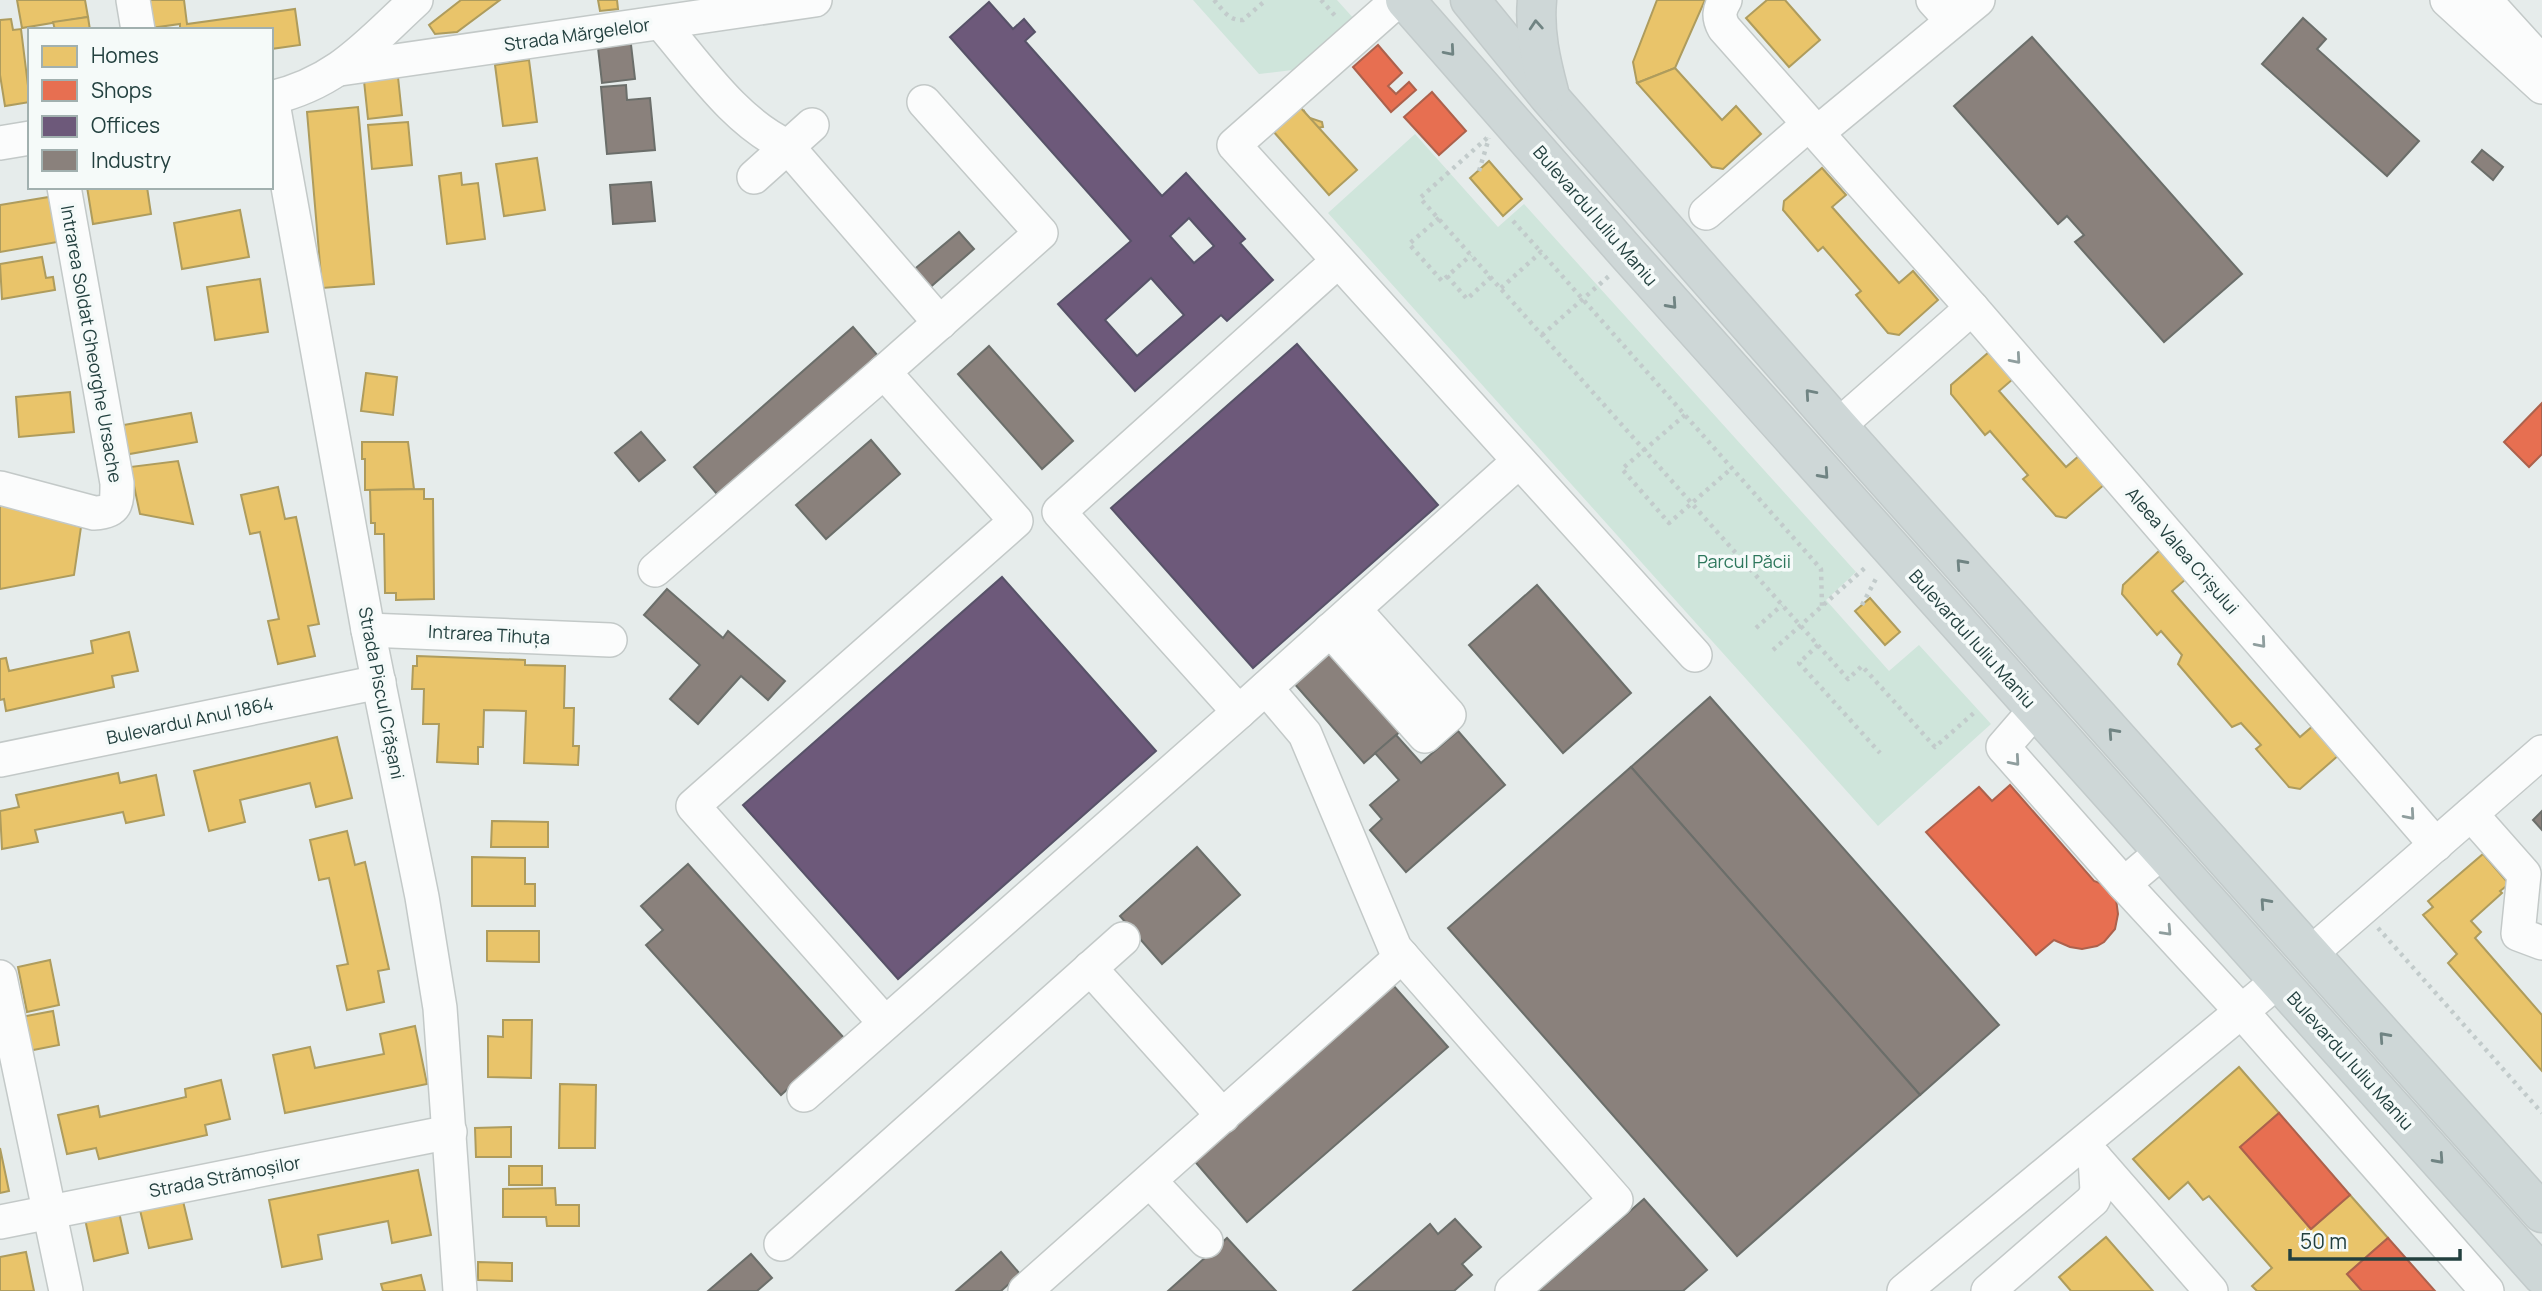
<svg xmlns="http://www.w3.org/2000/svg" width="2542" height="1291" viewBox="0 0 2542 1291" font-family="Manrope,sans-serif">
<rect width="100%" height="100%" fill="#e6eceb"/>
<g fill="#cfe5db">
<polygon points="1193,0 1337,0 1355,20 1301,69 1259,74"/>
<polygon points="1415,134 1498,227 1524,204 1856,572 1826,600 1889,671 1919,645 1991,724 1878,826 1328,213"/>
</g>
<g fill="#e9c46a" stroke="#ae9c5d" stroke-width="2">
<polygon points="17,0 85,0 88,17 22,28"/>
<polygon points="147,0 184,0 187,24 295,9 300,45 271,49 271,30 180,30 180,24 151,28"/>
<polygon points="461,0 500,0 457,32 435,34 429,25"/>
<polygon points="598,0 617,0 618,9 600,11"/>
<polygon points="1657,0 1705,0 1675,68 1637,83 1633,62"/>
<polygon points="1767,0 1785,0 1820,40 1789,67 1746,18"/>
<polygon points="88,17 90,30 55,30 53,22"/>
<polygon points="11,19 13,30 21,29 30,102 5,106 0,75 0,20"/>
<polygon points="529,60 537,122 503,126 495,65"/>
<polygon points="1675,68 1722,120 1736,106 1761,134 1723,169 1712,167 1637,83"/>
<polygon points="398,77 402,115 368,119 364,81"/>
<polygon points="1293,103 1298,104 1302,113 1304,111 1307,117 1322,122 1323,127 1311,129 1314,137 1320,138 1322,141 1313,143 1306,149 1305,145 1308,140 1304,133 1295,140 1292,135 1297,122"/>
<polygon points="358,107 374,284 322,288 307,112"/>
<polygon points="1300,107 1357,170 1329,195 1273,131"/>
<polygon points="408,122 412,165 372,169 368,125"/>
<polygon points="537,158 545,210 504,216 496,164"/>
<polygon points="1489,161 1522,199 1503,216 1470,178"/>
<polygon points="1822,168 1846,195 1832,207 1899,283 1913,271 1938,300 1899,335 1888,333 1856,295 1861,291 1823,247 1818,251 1783,210 1784,201"/>
<polygon points="461,173 462,185 478,183 485,239 447,244 439,176"/>
<polygon points="87,187 147,187 151,214 93,224"/>
<polygon points="55,196 63,241 0,252 0,205"/>
<polygon points="240,210 249,257 182,269 174,223"/>
<polygon points="42,257 46,278 53,277 55,290 2,299 0,264"/>
<polygon points="260,279 268,332 215,340 207,287"/>
<polygon points="1989,352 2013,379 1999,391 2066,467 2080,455 2106,483 2066,518 2056,516 2023,479 2028,475 1990,431 1985,435 1951,394 1951,385"/>
<polygon points="366,373 397,377 393,415 361,411"/>
<polygon points="70,392 74,432 19,437 16,397"/>
<polygon points="191,413 197,442 124,455 118,426"/>
<polygon points="362,442 408,442 414,489 365,490 365,459 362,459"/>
<polygon points="178,461 193,524 140,514 130,467"/>
<polygon points="278,487 285,519 296,517 319,624 308,626 315,656 278,664 268,621 279,619 260,532 250,534 241,495"/>
<polygon points="424,489 424,499 433,499 434,599 396,600 396,593 385,593 384,534 375,534 375,523 371,523 370,490"/>
<polygon points="0,502 81,527 74,575 0,589"/>
<polygon points="2160,550 2186,579 2172,591 2300,737 2314,725 2340,754 2300,789 2289,787 2256,749 2261,745 2241,723 2232,727 2178,664 2182,655 2161,631 2157,635 2122,594 2123,585"/>
<polygon points="1870,598 1900,632 1885,645 1855,611"/>
<polygon points="129,632 138,671 112,676 114,687 6,711 4,699 0,700 0,659 6,658 9,671 93,653 91,641"/>
<polygon points="417,656 525,660 525,665 565,666 564,708 574,708 573,746 579,746 578,765 524,763 526,711 484,710 483,747 478,747 478,764 437,762 439,724 423,724 424,689 412,689 413,666 417,666"/>
<polygon points="337,737 352,798 316,807 310,783 240,800 245,822 209,831 194,771"/>
<polygon points="118,773 120,783 156,775 164,815 126,823 123,812 35,830 38,842 2,849 0,811 19,807 16,795"/>
<polygon points="492,821 548,822 548,847 491,847"/>
<polygon points="347,831 355,865 365,862 389,969 378,971 384,1002 347,1010 337,966 348,964 329,878 319,880 310,840"/>
<polygon points="2483,854 2509,884 2500,891 2502,893 2471,921 2481,932 2475,938 2542,1015 2542,1071 2448,963 2457,954 2423,915 2433,907 2428,901"/>
<polygon points="472,857 525,858 525,884 535,884 535,906 472,906"/>
<polygon points="487,931 539,931 539,962 487,961"/>
<polygon points="50,960 59,1005 27,1012 18,967"/>
<polygon points="53,1011 59,1045 28,1051 21,1017"/>
<polygon points="503,1020 532,1020 531,1078 488,1077 488,1036 503,1037"/>
<polygon points="415,1026 427,1084 285,1113 273,1055 310,1047 315,1068 384,1054 380,1034"/>
<polygon points="2239,1067 2279,1113 2240,1147 2311,1229 2350,1195 2388,1238 2347,1274 2362,1291 2257,1291 2252,1286 2272,1268 2209,1196 2203,1200 2188,1182 2169,1199 2133,1159"/>
<polygon points="221,1080 230,1119 205,1125 207,1135 99,1159 96,1148 67,1154 58,1115 98,1106 100,1117 186,1097 185,1089"/>
<polygon points="560,1084 596,1085 595,1148 559,1148"/>
<polygon points="511,1127 511,1157 476,1157 475,1128"/>
<polygon points="0,1148 9,1191 0,1193"/>
<rect x="509" y="1166" width="33" height="19"/>
<polygon points="418,1170 431,1235 392,1243 388,1221 318,1235 322,1259 282,1267 269,1200"/>
<polygon points="555,1188 556,1205 579,1205 579,1226 547,1226 546,1217 503,1217 503,1189"/>
<polygon points="183,1201 192,1239 149,1248 140,1210"/>
<polygon points="119,1212 128,1253 94,1261 85,1219"/>
<polygon points="2106,1237 2153,1291 2071,1291 2059,1277"/>
<polygon points="26,1252 34,1291 0,1291 0,1257"/>
<polygon points="478,1262 512,1263 512,1281 478,1280"/>
<polygon points="421,1275 425,1291 383,1291 381,1284"/>
</g>
<g fill="#e76f51" stroke="#ac614c" stroke-width="2">
<polygon points="1378,45 1402,73 1388,86 1396,94 1409,82 1416,90 1391,112 1353,67"/>
<polygon points="1432,92 1466,131 1439,155 1404,117"/>
<polygon points="2542,403 2542,454 2529,467 2504,442"/>
<polygon points="2010,785 2094,881 2105,885 2116,899 2118,914 2115,929 2104,942 2097,946 2082,949 2070,947 2054,940 2036,955 1926,832 1979,787 1992,801"/>
<polygon points="2279,1113 2350,1195 2311,1229 2240,1147"/>
<polygon points="2388,1238 2435,1291 2362,1291 2347,1274"/>
</g>
<g fill="#6d597a" stroke="#575268" stroke-width="2" fill-rule="evenodd">
<path d="M 989,2 L 1013,29 L 1024,19 L 1035,32 L 1025,41 L 1162,196 L 1186,173 L 1245,239 L 1240,243 L 1273,280 L 1227,321 L 1221,315 L 1135,391 L 1058,304 L 1131,241 L 950,37 ZM 1189,218 L 1214,246 L 1194,263 L 1170,236 ZM 1151,278 L 1184,315 L 1137,356 L 1105,320 Z"/>
<polygon points="1297,344 1438,505 1253,668 1111,508"/>
<polygon points="1002,577 1156,751 898,979 743,805"/>
</g>
<g fill="#8a817c" stroke="#6b6e6a" stroke-width="2">
<polygon points="2303,18 2326,39 2317,49 2419,141 2387,176 2262,64"/>
<polygon points="630,36 635,79 602,83 597,39"/>
<polygon points="2032,37 2242,274 2164,342 2075,242 2084,235 2067,216 2058,224 1954,106"/>
<polygon points="626,85 627,100 650,98 655,150 607,154 601,87"/>
<polygon points="2482,150 2503,167 2493,180 2472,162"/>
<polygon points="651,182 655,221 613,224 610,185"/>
<polygon points="959,232 974,249 927,290 911,272"/>
<polygon points="853,327 878,356 723,501 694,467"/>
<polygon points="989,346 1073,441 1042,469 958,374"/>
<polygon points="641,432 665,460 639,481 615,453"/>
<polygon points="871,440 900,474 826,539 796,505"/>
<polygon points="1537,585 1631,693 1563,753 1469,645"/>
<polygon points="667,589 723,638 728,631 785,681 768,700 741,676 698,724 670,699 700,665 644,615"/>
<polygon points="1331,649 1402,730 1364,763 1293,682"/>
<polygon points="1710,697 1999,1025 1920,1095 1631,767"/>
<polygon points="1458,731 1505,785 1406,872 1370,830 1382,819 1370,805 1399,780 1375,753 1396,735 1421,763"/>
<polygon points="1631,767 1920,1095 1737,1256 1448,928"/>
<polygon points="2542,811 2542,830 2533,820"/>
<polygon points="1197,847 1240,895 1162,964 1120,916"/>
<polygon points="688,864 844,1038 781,1095 646,945 663,930 641,906"/>
<polygon points="1392,984 1448,1047 1247,1222 1192,1158"/>
<polygon points="1644,1199 1707,1270 1683,1291 1538,1291"/>
<polygon points="1455,1219 1481,1247 1462,1264 1472,1275 1454,1291 1353,1291 1430,1224 1438,1234"/>
<polygon points="1227,1238 1276,1291 1168,1291"/>
<polygon points="1001,1252 1020,1274 1001,1291 956,1291"/>
<polygon points="751,1254 772,1278 757,1291 708,1291"/>
</g>
<g fill="none" stroke-linecap="round" stroke-linejoin="round">
<g stroke="#c3c9c8" stroke-width="36">
<g id="minor">
<polyline points="133,0 138,30"/>
<polyline points="1398,0 1234,145 1695,655"/>
<path d="M 1725,0 C 1719,10 1718,17 1724,28 L 1972,308 L 2436,845"/>
<polyline points="1933,0 1952,21"/>
<polyline points="2447,0 2542,87"/>
<polyline points="2485,0 2533,53"/>
<path d="M 661,23 C 698,66 735,122 787,146 L 940,323"/>
<polyline points="340,69 815,0"/>
<path d="M 271,98 C 338,82 367,45 416,0"/>
<polyline points="272,98 368,630 422,897 440,1008 460,1291"/>
<polyline points="1817,133 1978,0"/>
<polyline points="0,143 30,138"/>
<polyline points="754,177 812,125"/>
<polyline points="1706,213 1809,124"/>
<polyline points="1338,261 1059,512 1239,712 1519,461"/>
<polyline points="1838,426 1972,308"/>
<path d="M 0,488 L 94,513 C 117,512 117,504 117,483 L 64,187"/>
<polyline points="655,570 884,372"/>
<polyline points="368,630 610,640"/>
<polyline points="1330,630 1425,736 1449,715 1354,609"/>
<polyline points="1266,688 1305,734 1395,948 1616,1200 1512,1291"/>
<polyline points="2035,710 2003,747 2124,884 2242,1012 2487,1291"/>
<polyline points="0,760 379,682"/>
<polyline points="2471,814 2524,874 2518,934 2542,943"/>
<polyline points="2124,884 2162,852"/>
<polyline points="2310,954 2542,752"/>
<polyline points="1090,968 1223,1116"/>
<polyline points="0,977 66,1291"/>
<polyline points="885,1023 693,806 1016,521 884,372 1041,233 924,102"/>
<polyline points="804,1095 1239,712"/>
<polyline points="2095,1158 2211,1291"/>
<polyline points="1150,1181 1206,1241"/>
<polyline points="0,1222 450,1132"/>
<polyline points="781,1244 1123,939"/>
<polyline points="1025,1291 1402,956"/>
<polyline points="1904,1291 2278,981"/>
<polyline points="1988,1291 2093,1200 2097,1191 2095,1158"/>
</g>
</g>
<g stroke="#c2caca" stroke-width="41">
<g id="major">
<polyline points="1405,0 1627,253 2542,1275"/>
<polyline points="1470,0 1550,98 1838,426 2542,1213"/>
<path d="M 1537,0 C 1534,32 1541,62 1549,92"/>
</g>
</g>
<g stroke="#c2cbcb" stroke-width="4.5" stroke-dasharray="3.5 5" stroke-linecap="butt">
<path d="M 1214,0 C 1223,10 1229,21 1243,20 L 1266,0"/>
<polyline points="1321,0 1338,19"/>
<polyline points="1487,138 1420,198 1848,679 1862,666 1935,747 1975,712"/>
<polyline points="1479,171 1489,138"/>
<polyline points="1439,218 1409,244 1442,281 1471,255"/>
<polyline points="1513,221 1541,252"/>
<polyline points="1447,276 1467,299 1491,277"/>
<polyline points="1501,288 1541,252 1821,569 1822,606"/>
<polyline points="1542,335 1609,276"/>
<polyline points="1685,415 1622,469 1669,523 1732,468"/>
<polyline points="1862,605 1878,575"/>
<polyline points="1756,628 1782,605"/>
<polyline points="1818,645 1799,663 1880,753"/>
<polyline points="1773,650 1867,566"/>
<polyline points="2378,928 2542,1113"/>
</g>
<use href="#minor" stroke="#fbfcfc" stroke-width="33"/>
<use href="#major" stroke="#ced7d7" stroke-width="38"/>
</g>
<defs><path id="oneway-chevron" d="M-2-3.5L2.5 0L-2 3.5" fill="none" stroke-width="1.6" stroke-linecap="round" stroke-linejoin="round" transform="scale(1.75)"/></defs>
<g stroke="#708483">
<use href="#oneway-chevron" transform="translate(1536 25) rotate(-94)"/>
<use href="#oneway-chevron" transform="translate(1450 51) rotate(49)"/>
<use href="#oneway-chevron" transform="translate(1672 304) rotate(48)"/>
<use href="#oneway-chevron" transform="translate(1810 394) rotate(-131)"/>
<use href="#oneway-chevron" transform="translate(1824 474) rotate(48)"/>
<use href="#oneway-chevron" transform="translate(1961 564) rotate(-132)"/>
<use href="#oneway-chevron" transform="translate(2113 733) rotate(-132)"/>
<use href="#oneway-chevron" transform="translate(2265 903) rotate(-132)"/>
<use href="#oneway-chevron" transform="translate(2384 1037) rotate(-132)"/>
<use href="#oneway-chevron" transform="translate(2439 1159) rotate(48)"/>
</g>
<g stroke="#8f9e9e">
<use href="#oneway-chevron" transform="translate(2016 359) rotate(49)"/>
<use href="#oneway-chevron" transform="translate(2261 643) rotate(49)"/>
<use href="#oneway-chevron" transform="translate(2015 761) rotate(49)"/>
<use href="#oneway-chevron" transform="translate(2410 815) rotate(49)"/>
<use href="#oneway-chevron" transform="translate(2167 931) rotate(47)"/>
</g>
<g text-anchor="middle" stroke-width="7" stroke-linejoin="round" paint-order="stroke">
<g font-size="18" fill="#23403f" stroke="#f5faf9">
<text transform="translate(577 35) rotate(-8)" y="6">Strada Mărgelelor</text>
<text transform="translate(1595 216) rotate(49)" y="6">Bulevardul Iuliu Maniu</text>
<text transform="translate(91 344) rotate(80)" y="6">Intrarea Soldat Gheorghe Ursache</text>
<text transform="translate(2182 551) rotate(49)" y="6">Aleea Valea Crișului</text>
<text transform="translate(489 635) rotate(3)" y="6">Intrarea Tihuța</text>
<text transform="translate(1972 639) rotate(48)" y="6">Bulevardul Iuliu Maniu</text>
<text transform="translate(381 693) rotate(79)" y="6">Strada Piscul Crășani</text>
<text transform="translate(190 721) rotate(-12)" y="6">Bulevardul Anul 1864</text>
<text transform="translate(2350 1061) rotate(48)" y="6">Bulevardul Iuliu Maniu</text>
<text transform="translate(225 1177) rotate(-11)" y="6">Strada Strămoșilor</text>
</g>
<g font-size="18" fill="#2d775c" stroke="#f5faf9">
<text x="1744" y="568">Parcul Păcii</text>
</g>
</g>
<rect x="28" y="28" width="245" height="161" fill="#f5faf9" stroke="#a1b0af" stroke-width="2"/>
<rect x="42" y="46" width="35" height="21" fill="#e9c46a" stroke="#a1b0af" stroke-width="2"/>
<text x="91" y="63" font-size="21" fill="#23403f">Homes</text>
<rect x="42" y="80" width="35" height="21" fill="#e76f51" stroke="#a1b0af" stroke-width="2"/>
<text x="91" y="98" font-size="21" fill="#23403f">Shops</text>
<rect x="42" y="116" width="35" height="21" fill="#6d597a" stroke="#a1b0af" stroke-width="2"/>
<text x="91" y="133" font-size="21" fill="#23403f">Offices</text>
<rect x="42" y="150" width="35" height="21" fill="#8a817c" stroke="#a1b0af" stroke-width="2"/>
<text x="91" y="168" font-size="21" fill="#23403f">Industry</text>
<path d="M2290 1249v10h170v-10" fill="none" stroke="#23403f" stroke-width="3.5"/>
<text x="2300" y="1249" font-size="21" fill="#23403f" stroke="#f5faf9" stroke-width="5" paint-order="stroke">50 m</text>
</svg>
